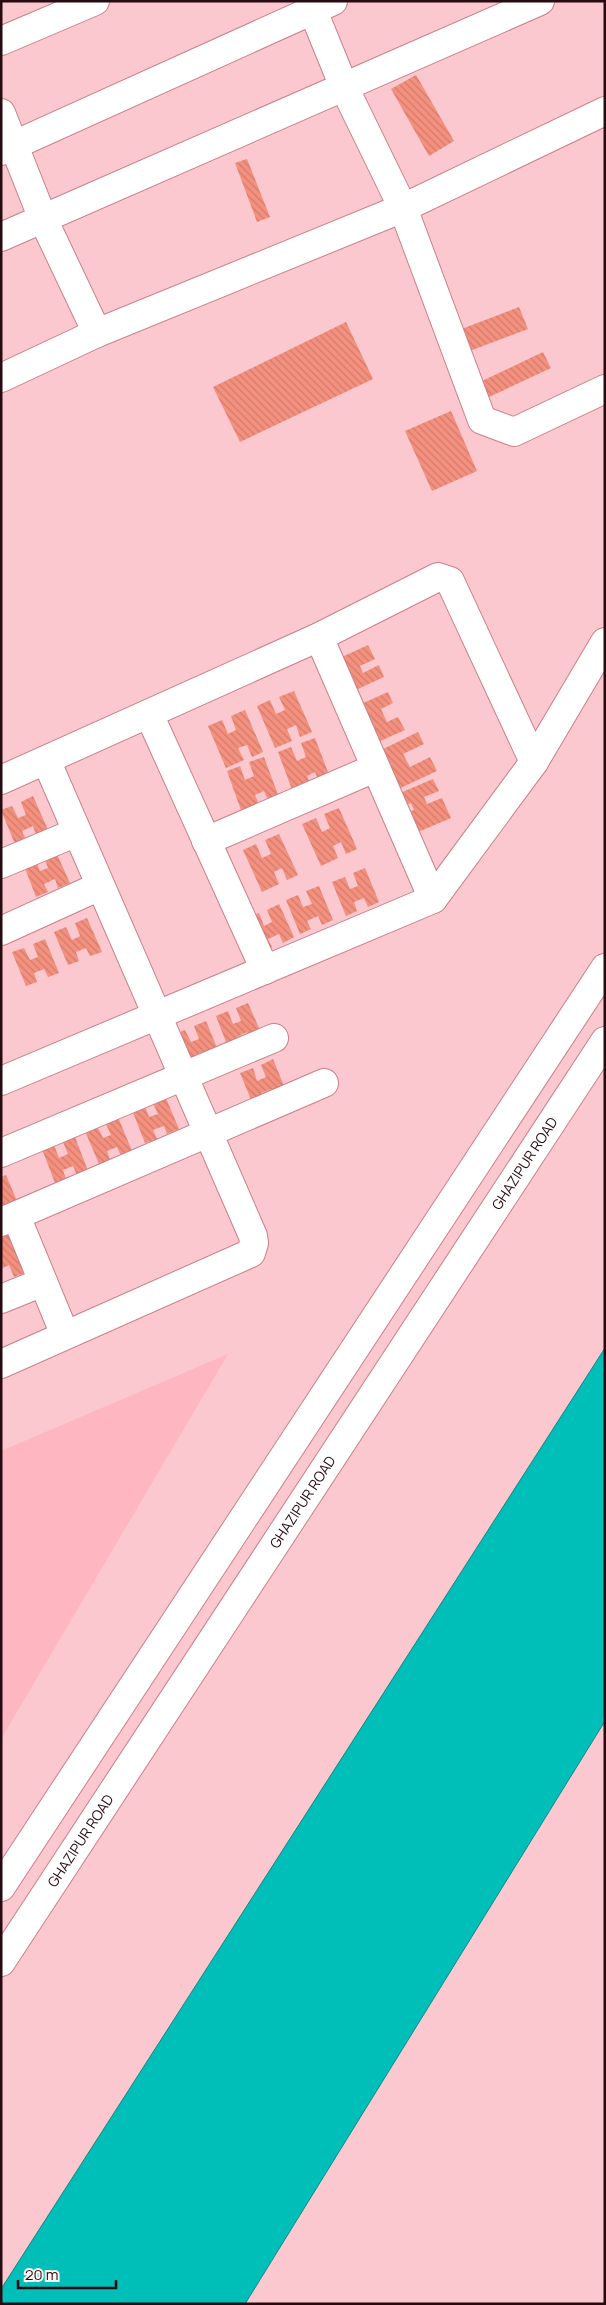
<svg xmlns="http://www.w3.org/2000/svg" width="606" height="2305" viewBox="0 0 606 2305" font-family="Manrope,sans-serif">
<defs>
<pattern id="building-back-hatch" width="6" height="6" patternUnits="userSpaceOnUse" patternTransform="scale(1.25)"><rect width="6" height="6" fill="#f4907e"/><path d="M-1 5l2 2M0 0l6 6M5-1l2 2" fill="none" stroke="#d17b6c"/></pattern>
</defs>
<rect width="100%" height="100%" fill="#fac8ce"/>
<polygon fill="#feb7c0" points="228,1354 1,1739 1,1451"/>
<polygon fill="#00beb8" stroke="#0c8886" points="605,1348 605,1721 245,2304 1,2304 1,2289"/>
<g fill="url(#building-back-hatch)">
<polygon points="416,75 454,141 429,156 391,89"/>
<polygon points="247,159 270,217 257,222 235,163"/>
<polygon points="519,307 528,329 467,352 459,330"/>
<polygon points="346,322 373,379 240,442 213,387"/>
<polygon points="543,352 551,368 489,397 482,381"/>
<polygon points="451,411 477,471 432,491 405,431"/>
<polygon points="368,645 375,659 360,666 363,673 379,665 384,677 347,694 343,685 354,680 351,673 340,677 333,661"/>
<polygon points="294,691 312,732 300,737 296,725 287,729 292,741 275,748 257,706 270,700 276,714 285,710 279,697"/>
<polygon points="388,692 393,703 381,709 387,722 398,717 405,730 369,746 364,733 375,728 369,716 358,721 352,708"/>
<polygon points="245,710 263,752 252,757 247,745 238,748 244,760 226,768 208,726 222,720 228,734 236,730 231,716"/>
<polygon points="418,732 424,744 403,754 410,767 430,757 437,771 394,791 375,753"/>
<polygon points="315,738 331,780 320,784 315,772 307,776 312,788 294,795 278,752 291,747 297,761 306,757 301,743"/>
<polygon points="264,757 280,800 269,803 264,791 255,795 260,807 242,813 227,771 240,766 245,780 254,776 249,762"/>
<polygon points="433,779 439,791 424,797 427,804 442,798 451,818 411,835 402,815 414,810 411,803 398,808 393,796"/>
<polygon points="33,796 48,830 36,835 33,826 22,831 26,840 15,844 1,810 12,806 18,818 26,815 21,802"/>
<polygon points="339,808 357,849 346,854 341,842 333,846 338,858 321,866 302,824 316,818 322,832 330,828 324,814"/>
<polygon points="279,834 298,875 287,880 282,868 274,872 279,884 262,892 243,850 256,844 262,858 271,854 265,840"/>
<polygon points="55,850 70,883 58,888 55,879 44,884 48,892 36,897 23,863 35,858 40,871 48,868 43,854"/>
<polygon points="365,868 379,902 368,907 364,898 354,902 357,911 346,916 332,882 345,877 350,889 358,886 353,873"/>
<polygon points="319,886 333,920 322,925 318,916 307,921 311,929 300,934 286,900 298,895 303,907 312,904 306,891"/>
<polygon points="279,904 294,937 283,943 279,934 268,939 272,947 261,952 247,918 259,913 264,926 272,922 267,910"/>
<polygon points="87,918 102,952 90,956 86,948 76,952 79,961 68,965 54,932 66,927 72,940 80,936 75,923"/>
<polygon points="45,939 59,973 48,977 44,969 34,973 37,982 26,986 12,952 24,948 30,960 38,957 33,944"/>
<polygon points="248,1003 263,1037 251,1041 247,1032 237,1037 241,1045 229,1050 216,1016 228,1011 233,1024 241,1021 236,1008"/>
<polygon points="206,1021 220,1055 209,1060 205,1051 195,1055 198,1064 187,1069 173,1035 185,1030 191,1042 199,1039 194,1026"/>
<polygon points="273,1059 287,1093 276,1098 272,1089 261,1093 265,1102 254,1107 240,1073 253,1068 257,1081 266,1077 261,1065"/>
<polygon points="165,1096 179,1129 167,1134 164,1126 153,1130 157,1139 145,1143 132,1110 144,1104 149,1117 158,1114 152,1101"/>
<polygon points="118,1117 132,1151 121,1156 117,1147 107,1151 110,1160 99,1164 85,1131 97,1126 103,1138 111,1135 105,1122"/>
<polygon points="75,1137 88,1171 77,1175 73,1166 63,1170 66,1179 55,1183 42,1149 54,1145 59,1158 68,1154 63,1142"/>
<polygon points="6,1175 20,1208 8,1213 5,1204 1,1206 1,1177"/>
<polygon points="7,1231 25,1273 14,1277 9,1265 1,1269 1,1234"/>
</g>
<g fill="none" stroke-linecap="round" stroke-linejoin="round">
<g stroke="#cb7f8a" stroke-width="30">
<g id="street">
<polyline points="309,1 344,87 403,208 482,420 514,432 605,389"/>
<polyline points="1,41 95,1"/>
<polyline points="1,113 43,219 97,333"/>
<polyline points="1,151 333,1"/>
<polyline points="1,237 540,1"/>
<polyline points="319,637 433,899"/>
<polyline points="149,714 265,970"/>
<polyline points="1,780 319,637 438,577 450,581 534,762"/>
<polyline points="206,841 375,768"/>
<polyline points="1,864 77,832"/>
<polyline points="1,931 100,886"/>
<polyline points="1,1081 433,899 534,762 605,642"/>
<polyline points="1,1153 274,1038"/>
<polyline points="16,1216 65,1335"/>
<polyline points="1,1222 324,1083"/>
<polyline points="1,1299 43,1282"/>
<polyline points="1,1364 251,1253 254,1243 253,1236 46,760"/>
</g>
</g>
<g stroke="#cb7f8a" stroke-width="30">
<g id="secondary">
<polyline points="1,378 97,333 403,208 605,111"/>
<polyline points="1,1887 605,968"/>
<path id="s1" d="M 1,1962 L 605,1041"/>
</g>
</g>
<use href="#street" stroke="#fff" stroke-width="28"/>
<use href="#secondary" stroke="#fff" stroke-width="28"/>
</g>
<g text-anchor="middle" stroke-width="4.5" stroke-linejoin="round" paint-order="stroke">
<g font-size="14" fill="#270b11" stroke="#fef6f6">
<text dy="5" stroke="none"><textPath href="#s1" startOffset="955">GHAZIPUR ROAD</textPath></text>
<text dy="5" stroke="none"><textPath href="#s1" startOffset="550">GHAZIPUR ROAD</textPath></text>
<text dy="5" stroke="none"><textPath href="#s1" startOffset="145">GHAZIPUR ROAD</textPath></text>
</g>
</g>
<rect width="606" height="2305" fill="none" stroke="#270b11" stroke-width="5"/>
<path d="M18 2280v8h98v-8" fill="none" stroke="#270b11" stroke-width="2.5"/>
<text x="25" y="2280" font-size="15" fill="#270b11" stroke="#fef6f6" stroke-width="4" paint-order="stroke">20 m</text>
</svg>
